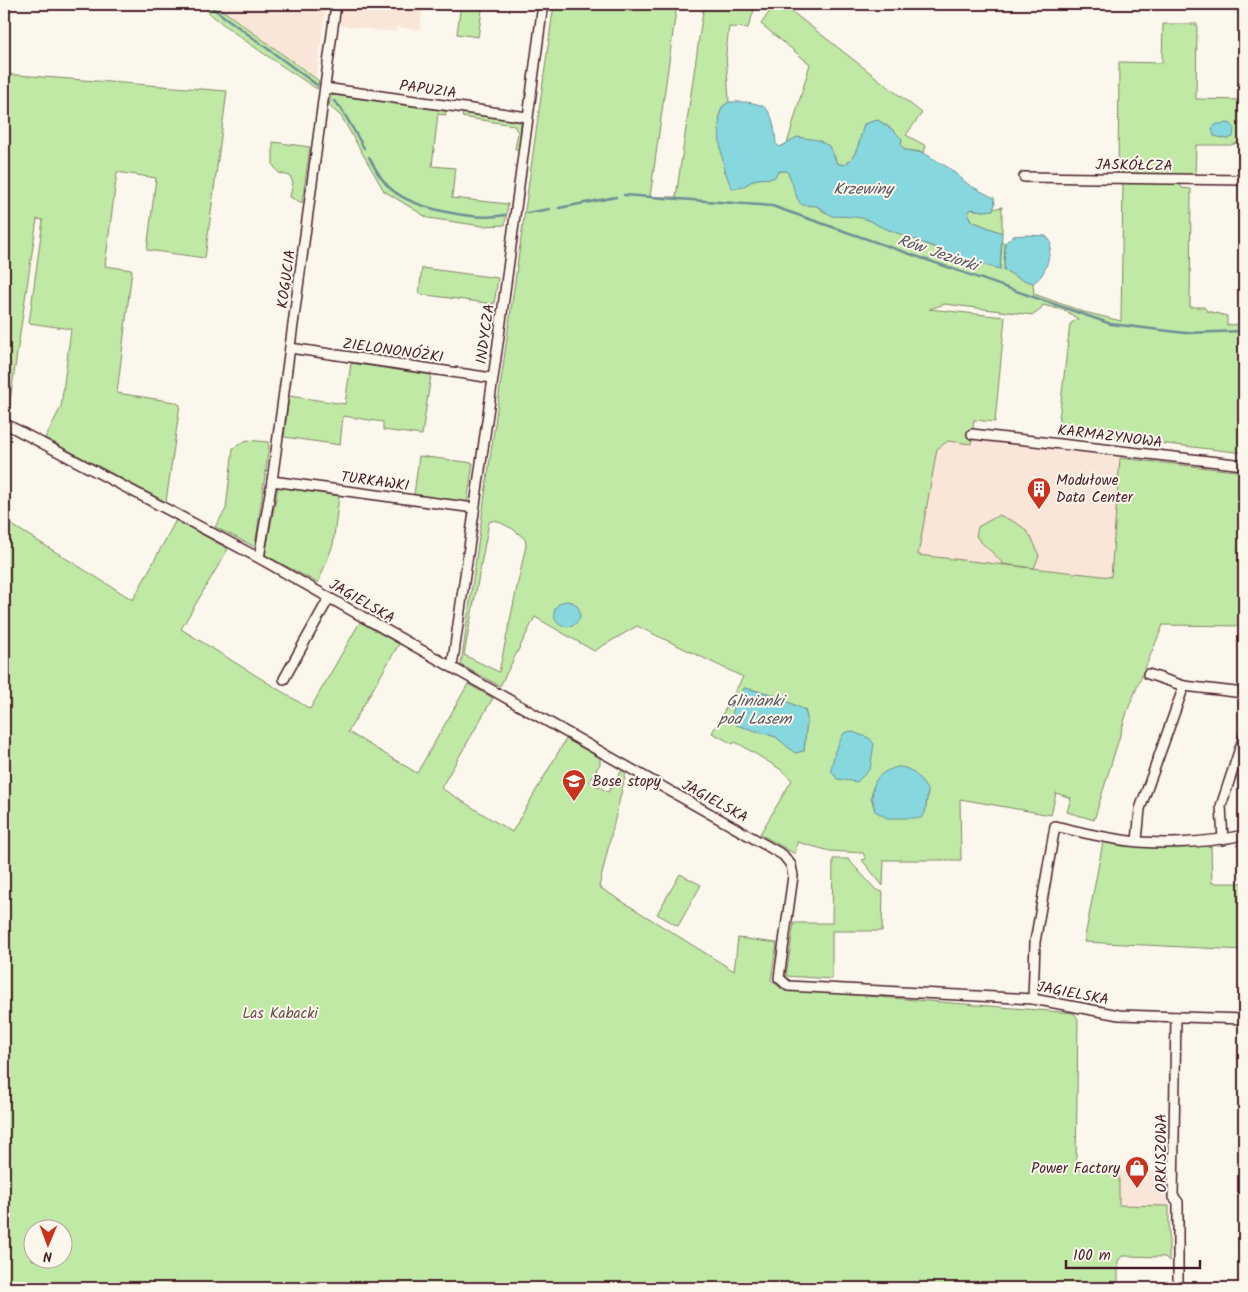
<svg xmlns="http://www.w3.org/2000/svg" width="1248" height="1292" viewBox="0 0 1248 1292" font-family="Kalam,sans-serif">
<rect width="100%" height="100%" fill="#fbf7ec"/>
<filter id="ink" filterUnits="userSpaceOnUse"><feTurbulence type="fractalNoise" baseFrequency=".02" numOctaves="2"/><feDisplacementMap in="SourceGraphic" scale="10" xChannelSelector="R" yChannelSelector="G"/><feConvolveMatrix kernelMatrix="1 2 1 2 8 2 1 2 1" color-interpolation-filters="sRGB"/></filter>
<g filter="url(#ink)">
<g fill="#fae6d8">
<polygon points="213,4 326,4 316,79"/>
<polygon points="342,4 423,4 420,30 396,27 395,32 339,25"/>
<polygon points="971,439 1120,458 1112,577 918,555 937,449 948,441 970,443"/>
<polygon points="1119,1171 1170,1171 1169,1206 1119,1205"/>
</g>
<g fill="#bfe9a5" stroke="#848468" fill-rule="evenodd">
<path d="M 202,4 L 214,4 L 319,81 L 317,89 C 299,77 207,18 202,4 Z"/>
<polygon points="461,4 483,4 478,37 457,34"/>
<path d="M 554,4 L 677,4 L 650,197 L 676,197 L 704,4 L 756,4 L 748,28 L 729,27 L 726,53 L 729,102 L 722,107 L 720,113 L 724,171 L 742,187 L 756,179 L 774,177 L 779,171 L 787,171 L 796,189 L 797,198 L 817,206 L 824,212 L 839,216 L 856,216 L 871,220 L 880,226 L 973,262 L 1000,269 L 1002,241 L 1005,243 L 1004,270 L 1033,283 L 1034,294 L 1084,312 L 1121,321 L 1123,182 L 1179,183 L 1182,188 L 1191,189 L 1190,307 L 1204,307 L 1207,311 L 1227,316 L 1227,325 L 1244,324 L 1244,453 L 1064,432 L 1058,428 L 1070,324 L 1078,319 L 1066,311 L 1043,305 L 1039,311 L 1033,315 L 945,304 L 929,309 L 1005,317 L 995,422 L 974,420 L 971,444 L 948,441 L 937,449 L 918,555 L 1111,577 L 1120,458 L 1244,472 L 1244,626 L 1163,625 L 1128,709 L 1094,820 L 1067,812 L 1071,798 L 1056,793 L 1051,815 L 960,799 L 961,860 L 884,860 L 883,886 L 862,860 L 866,859 L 863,853 L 830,851 L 797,842 L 795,854 L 760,834 L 792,780 L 780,769 L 741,745 L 735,742 L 733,744 L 712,733 L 743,677 L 637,626 L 594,651 L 535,617 L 500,686 L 461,665 ZM 495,520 L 513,529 L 525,539 L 526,545 L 499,672 L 464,655 L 489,522 ZM 744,688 L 771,694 L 805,710 L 807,718 L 804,751 L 789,747 L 776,737 L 756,730 ZM 913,772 L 928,791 L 925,812 L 875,811 L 871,797 L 873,787 Z"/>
<path d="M 775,4 L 782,4 L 922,113 L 906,135 L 926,146 L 924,152 L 905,150 L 901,145 L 902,139 L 893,130 L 878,120 L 864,124 C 860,138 858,157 844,165 L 837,163 L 832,151 L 787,144 L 810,64 L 761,24 Z"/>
<polygon points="1163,24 1197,24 1196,99 1244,100 1242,142 1230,145 1196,145 1195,176 1118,175 1119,62 1162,63"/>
<polygon points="4,74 227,91 205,258 147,250 156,178 117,172 105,266 132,270 117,393 175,402 180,405 166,502 45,438 61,407 71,329 29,323 43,220 37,219 8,414 4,419"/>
<polygon points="334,95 445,111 446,115 438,114 432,166 455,168 452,198 508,204 505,225 482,226 428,218 384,191 341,116 329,106 331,96"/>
<polygon points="463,113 521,122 519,149 515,149 518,132 513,125 462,117"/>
<polygon points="273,142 310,147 302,203 290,197 293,183 290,176 279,173 273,165"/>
<polygon points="1002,207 1002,233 971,221 968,214 971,209 983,211"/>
<polygon points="422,268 498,278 494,304 419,294"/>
<polygon points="351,363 431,375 422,435 383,430 383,422 343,416 340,445 284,437 289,396 345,404"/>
<polygon points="247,440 268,442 269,447 255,547 215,527 226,509 233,448"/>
<polygon points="419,456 473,463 467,503 414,495"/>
<polygon points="278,487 339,496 333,545 318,583 265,555"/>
<path d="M 999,515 C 1025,526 1030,530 1039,556 L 1034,568 L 1003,564 C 995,553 984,547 976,536 L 978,527 Z"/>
<path d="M 4,520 L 133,600 L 176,520 L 228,549 L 181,629 L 310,709 L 360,622 L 399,644 L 348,732 L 417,773 L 468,684 L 493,698 L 441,788 L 512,832 L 566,739 L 600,758 L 600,764 L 589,781 L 608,792 L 622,770 L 626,772 L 599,887 L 734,971 L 738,938 L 777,943 L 771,980 L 782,989 L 1074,1013 L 1078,1019 L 1076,1169 L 1119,1170 L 1119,1205 L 1169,1206 L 1169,1261 L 1165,1257 L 1122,1256 L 1118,1261 L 1118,1288 L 4,1288 ZM 32,1230 L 62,1230 L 62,1260 L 32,1260 Z"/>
<polygon points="1103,842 1122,846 1211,846 1212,883 1244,883 1244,950 1084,942"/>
<polygon points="833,859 848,859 876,890 883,892 882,931 832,931 832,979 786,976 794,923 832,923"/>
<polygon points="680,874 701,885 678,926 657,914"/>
</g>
<g fill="#87d8de" stroke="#6f8e96">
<path d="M 729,102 C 767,101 773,106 776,144 L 780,147 L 797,137 L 818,140 L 829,146 L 837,163 L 844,165 C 858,157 860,138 864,124 L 878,120 L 893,130 L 902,139 L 901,145 L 905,150 L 924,153 L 949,168 L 969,185 L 994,198 L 995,204 L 993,210 L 983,211 L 971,209 L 968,214 L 971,221 L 1002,233 L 1000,269 L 973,262 L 879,226 C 864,215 850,217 832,216 L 817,206 L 802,205 C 795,199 793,181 787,171 L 779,171 L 774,178 L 756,179 L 742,187 L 733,189 C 722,174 715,124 722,107 Z"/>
<polygon points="1230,123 1234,128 1233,137 1227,139 1214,136 1212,128 1217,124"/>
<path d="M 1026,235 L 1046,236 L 1051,242 C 1049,257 1047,275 1033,283 L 1020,279 L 1004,270 L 1005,243 L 1013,236 Z"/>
<circle cx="567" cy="614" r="13"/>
<path d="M 744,688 L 771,694 L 805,710 L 807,718 L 804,751 L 795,753 L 776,737 L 736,725 C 727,713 738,700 744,688 Z"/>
<polygon points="850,731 869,738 874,744 870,769 857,782 837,779 831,770 835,751 844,733"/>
<path d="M 898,767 C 913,767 920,779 928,791 L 925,813 L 921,818 L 887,818 L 875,811 C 869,788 873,773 898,767 Z"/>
</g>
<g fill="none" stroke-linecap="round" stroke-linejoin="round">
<g stroke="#6f8e96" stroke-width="2.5">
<polyline points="207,4 317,85"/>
<polyline points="334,101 341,108 364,148"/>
<path d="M 369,157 C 375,168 381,181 391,189 C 414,209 475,221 505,215"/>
<polyline points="624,195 772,206 1111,324 1185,333 1244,331"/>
<polyline points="559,208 616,197"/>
<polyline points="527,213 550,209"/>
</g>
<g stroke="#4a1f2b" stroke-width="12">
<g id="minor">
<polyline points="325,88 527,117"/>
<polyline points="1024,177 1244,180"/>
<polyline points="290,348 492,378"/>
<polyline points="4,423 259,558 783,855 791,865 793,876 779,978 788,986 1033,999 1119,1015 1244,1019"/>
<polyline points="972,434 1244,465"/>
<polyline points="272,481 474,508"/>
<polyline points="259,558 272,481 336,4"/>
<polyline points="452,667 500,329 543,4"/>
<polyline points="1148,674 1184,686 1244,693"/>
<polyline points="284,679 329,598"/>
<polyline points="1223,840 1221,806 1244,736"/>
<polyline points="1137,841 1140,809 1184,686"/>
<path d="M 1033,999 L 1035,942 L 1055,826 C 1076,831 1096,836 1116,839 C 1154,846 1207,843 1244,835"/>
<polyline points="1176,1017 1173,1196 1178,1202 1178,1288"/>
</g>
</g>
<use href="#minor" stroke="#fbf7ec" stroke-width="9"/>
</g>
</g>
<defs>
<g id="building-pin" transform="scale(1.25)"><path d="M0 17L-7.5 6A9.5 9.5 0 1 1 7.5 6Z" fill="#c8321e" stroke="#fbf7ec"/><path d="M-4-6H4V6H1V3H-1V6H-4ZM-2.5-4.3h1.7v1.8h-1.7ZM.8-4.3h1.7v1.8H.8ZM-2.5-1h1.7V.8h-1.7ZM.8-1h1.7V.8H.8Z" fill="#fff"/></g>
<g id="school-pin" transform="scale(1.25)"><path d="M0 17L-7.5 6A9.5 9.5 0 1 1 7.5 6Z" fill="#c8321e" stroke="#fbf7ec"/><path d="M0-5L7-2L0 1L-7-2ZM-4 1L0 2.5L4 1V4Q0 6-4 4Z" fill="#fff"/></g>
<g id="shop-pin" transform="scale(1.25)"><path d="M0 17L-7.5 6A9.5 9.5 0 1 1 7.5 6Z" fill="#c8321e" stroke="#fbf7ec"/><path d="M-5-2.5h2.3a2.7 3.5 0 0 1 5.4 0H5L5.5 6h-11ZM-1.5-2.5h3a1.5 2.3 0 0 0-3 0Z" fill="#fff"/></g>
</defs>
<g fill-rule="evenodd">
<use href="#building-pin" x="1039" y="489"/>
<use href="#school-pin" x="574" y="781"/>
<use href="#shop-pin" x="1137" y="1168"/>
</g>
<g text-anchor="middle" stroke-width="4" stroke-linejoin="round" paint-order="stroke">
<g font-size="15" fill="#4a1f2b" stroke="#fbf7ec">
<text transform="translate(428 89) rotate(8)" y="5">PAPUZIA</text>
<text transform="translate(1134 165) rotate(1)" y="5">JASKÓŁCZA</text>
<text transform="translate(286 279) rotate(-82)" y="5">KOGUCIA</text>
<text transform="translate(485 334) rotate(-82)" y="5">INDYCZA</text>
<text transform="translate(393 350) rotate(8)" y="5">ZIELONONÓŻKI</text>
<text transform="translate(1110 436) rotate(7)" y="5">KARMAZYNOWA</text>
<text transform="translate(375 481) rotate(8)" y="5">TURKAWKI</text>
<text transform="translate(362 601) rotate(30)" y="5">JAGIELSKA</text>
<text transform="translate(715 801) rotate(29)" y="5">JAGIELSKA</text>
<text transform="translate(1073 993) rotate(11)" y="5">JAGIELSKA</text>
<text transform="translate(1161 1153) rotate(-90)" y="5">ORKISZOWA</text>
</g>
<g font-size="15" fill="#4a1f2b" stroke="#fbf7ec" text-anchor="start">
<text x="1056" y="485">Modułowe<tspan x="1056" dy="17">Data Center</tspan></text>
<text x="592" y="786">Bose stopy</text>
<text x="1120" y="1173" text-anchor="end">Power Factory</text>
</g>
<g font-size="15" fill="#67524a" stroke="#fbf7ec">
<text x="280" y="1018">Las Kabacki</text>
</g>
<g font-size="16" font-style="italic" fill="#5c5661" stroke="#fbf7ec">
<text x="863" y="194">Krzewiny</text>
<text transform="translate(938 252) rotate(19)" y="6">Rów Jeziorki</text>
<text x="755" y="706">Glinianki<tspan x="755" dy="18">pod Lasem</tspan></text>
</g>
</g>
<rect width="1248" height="1292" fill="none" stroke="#fbf7ec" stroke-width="20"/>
<rect x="10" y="10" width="1228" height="1272" fill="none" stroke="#4a1f2b" stroke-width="2" filter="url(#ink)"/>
<g transform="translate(48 1244) rotate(181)"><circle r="24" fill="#fbf7ec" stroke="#b4a19f"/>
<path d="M0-4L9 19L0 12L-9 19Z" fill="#c8321e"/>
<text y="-8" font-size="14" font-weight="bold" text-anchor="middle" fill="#4a1f2b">N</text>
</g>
<path d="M1066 1260v8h134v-8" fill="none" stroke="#4a1f2b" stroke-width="2.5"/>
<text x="1073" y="1260" font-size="15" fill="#4a1f2b" stroke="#fbf7ec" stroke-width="4" paint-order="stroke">100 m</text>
</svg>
